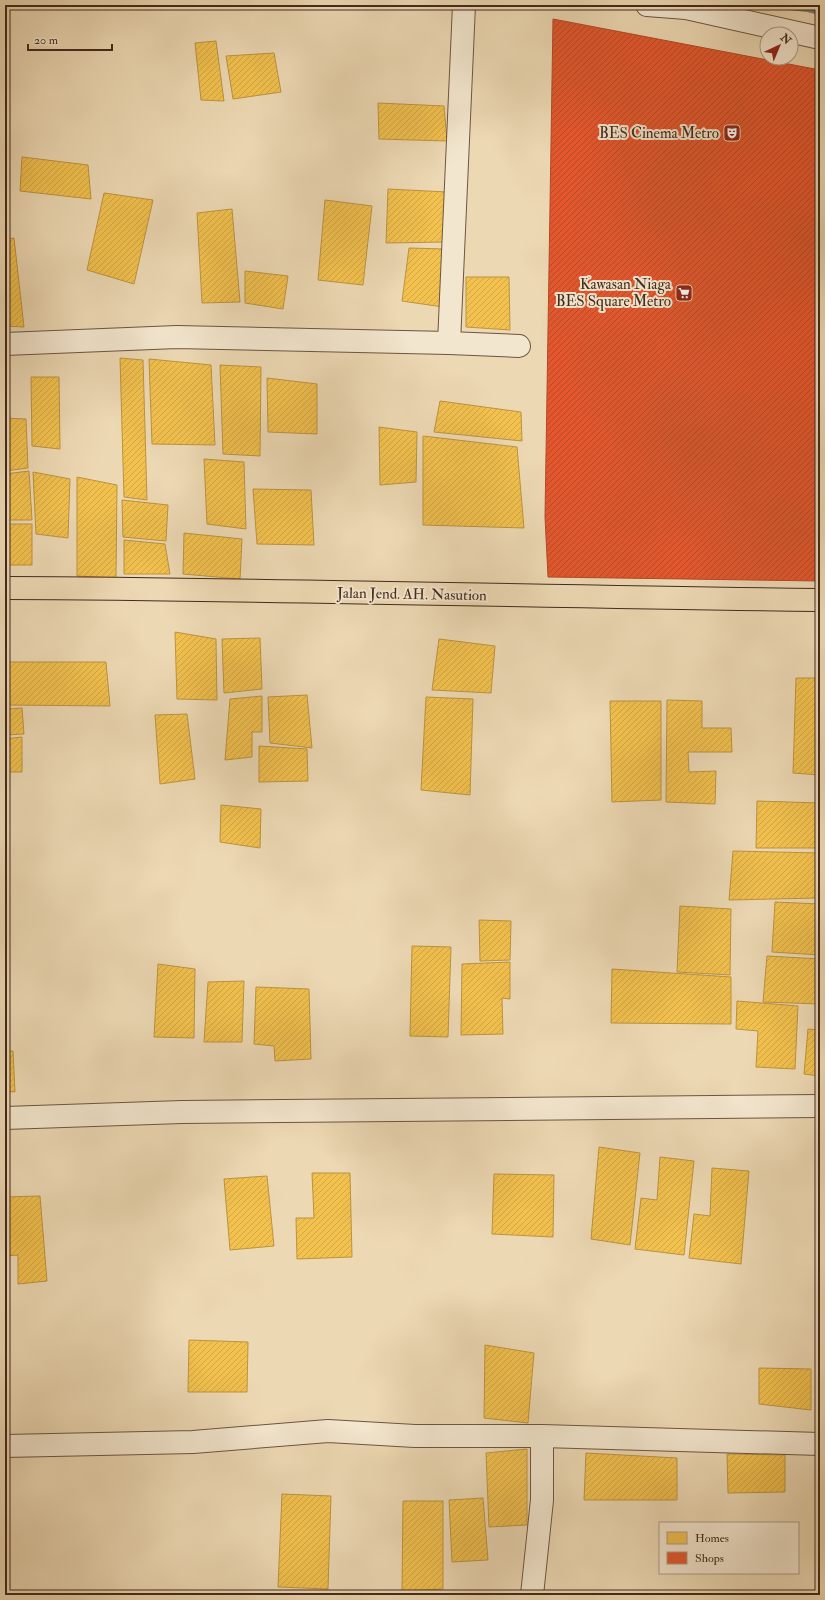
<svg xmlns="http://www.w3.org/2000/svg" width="825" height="1600" viewBox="0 0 825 1600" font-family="'IM FELL Double Pica',serif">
<defs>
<pattern id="homes-hatch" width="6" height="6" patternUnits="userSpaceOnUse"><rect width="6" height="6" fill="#f2c14e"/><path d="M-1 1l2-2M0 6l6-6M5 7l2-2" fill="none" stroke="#d1a644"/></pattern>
<pattern id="shops-hatch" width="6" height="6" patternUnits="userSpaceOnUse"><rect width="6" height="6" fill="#e4572e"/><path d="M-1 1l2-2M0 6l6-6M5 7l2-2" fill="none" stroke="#ba4826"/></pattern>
</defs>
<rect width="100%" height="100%" fill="#ecd8b3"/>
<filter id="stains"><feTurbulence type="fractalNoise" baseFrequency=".005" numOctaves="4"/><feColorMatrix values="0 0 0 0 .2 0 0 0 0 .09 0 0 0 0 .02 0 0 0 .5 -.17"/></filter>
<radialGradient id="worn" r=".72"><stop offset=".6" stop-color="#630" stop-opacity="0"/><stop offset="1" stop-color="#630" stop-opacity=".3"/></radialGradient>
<g fill="url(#homes-hatch)" stroke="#bd933f">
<polygon points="216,41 224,101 201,100 195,43"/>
<polygon points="274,53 281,92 233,99 226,56"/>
<polygon points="378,103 444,106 447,141 379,139"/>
<polygon points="22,157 88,165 91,199 20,191"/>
<polygon points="388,189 447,192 447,242 386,243"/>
<polygon points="104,193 153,200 134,284 87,270"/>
<polygon points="325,200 372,206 363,285 318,280"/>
<polygon points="232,209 240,302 202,303 197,213"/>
<polygon points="14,238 24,327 5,326 5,239"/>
<polygon points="409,248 445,249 443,307 402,301"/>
<polygon points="245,271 288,276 283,309 245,303"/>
<polygon points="466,277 509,277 510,330 466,327"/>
<polygon points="120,358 143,360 147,500 124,497"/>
<polygon points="149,359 211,365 215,445 152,444"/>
<polygon points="220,365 261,367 260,456 223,454"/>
<polygon points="31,377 59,377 60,449 32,446"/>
<polygon points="267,378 317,384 317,434 268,432"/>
<polygon points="440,401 521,412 522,441 434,432"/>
<polygon points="5,418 26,419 28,468 5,471"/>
<polygon points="379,427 417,432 416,482 380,485"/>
<polygon points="423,436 517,447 524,528 423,525"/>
<polygon points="204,459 244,462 246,529 207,524"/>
<polygon points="29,471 32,520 5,520 5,474"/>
<polygon points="33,472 70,479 68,538 36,534"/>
<polygon points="77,477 117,485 116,578 77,576"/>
<polygon points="253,489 311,490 314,545 257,544"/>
<polygon points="122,500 168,505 166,541 123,537"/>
<rect x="5" y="524" width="27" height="41"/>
<polygon points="184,533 242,539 240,579 183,574"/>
<polygon points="124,540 165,544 170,574 124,574"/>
<polygon points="175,632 216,639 217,700 177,699"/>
<polygon points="260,638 262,689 224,693 222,639"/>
<polygon points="439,639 495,646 491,693 432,690"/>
<polygon points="5,662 106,662 110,706 5,705"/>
<polygon points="796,678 820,678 820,775 793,773"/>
<polygon points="307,695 312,748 270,743 268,697"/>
<polygon points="262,696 262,732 252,732 252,757 225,760 230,699"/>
<polygon points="426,697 473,699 470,795 421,790"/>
<polygon points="667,700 702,701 702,728 731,728 732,752 688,752 689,772 716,771 715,804 666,802"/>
<polygon points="610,701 661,701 661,800 612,802"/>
<polygon points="22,708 24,734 5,735 5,709"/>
<polygon points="187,714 195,779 160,784 155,715"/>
<polygon points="22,737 22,772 5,772 5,739"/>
<polygon points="259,746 307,749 308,781 259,782"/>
<polygon points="757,801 820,803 820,848 756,848"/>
<polygon points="221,805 261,809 260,848 220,842"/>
<polygon points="733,851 820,853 820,898 729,900"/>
<polygon points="775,902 820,904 820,955 772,952"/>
<polygon points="680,906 731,909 730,975 677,972"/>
<polygon points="479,920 511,921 510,960 480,961"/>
<polygon points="412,946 451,947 448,1037 410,1036"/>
<polygon points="767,956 820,959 820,1004 763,1002"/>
<polygon points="510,962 510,999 502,998 503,1034 461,1035 462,964"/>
<polygon points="158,964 195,969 194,1038 154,1037"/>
<polygon points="612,969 731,977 731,1024 611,1023"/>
<polygon points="244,981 242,1042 204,1042 208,982"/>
<polygon points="256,987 309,989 311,1059 275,1061 274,1046 254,1044"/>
<polygon points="737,1001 798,1006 795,1069 756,1067 758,1031 736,1029"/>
<polygon points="808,1029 820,1030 820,1076 804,1074"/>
<polygon points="5,1051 13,1051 15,1092 5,1091"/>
<polygon points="599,1147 640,1153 630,1245 591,1239"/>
<polygon points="660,1157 694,1161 684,1255 635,1249 641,1198 657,1200"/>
<polygon points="712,1168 749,1171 741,1264 689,1258 694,1214 710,1216"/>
<polygon points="312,1173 350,1173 352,1257 297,1259 296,1218 314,1218"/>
<polygon points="494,1174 554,1175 553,1237 492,1234"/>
<polygon points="267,1176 274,1246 230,1250 224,1179"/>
<polygon points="40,1196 47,1281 18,1284 18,1255 5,1256 5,1197"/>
<polygon points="189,1340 248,1342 247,1392 188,1392"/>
<polygon points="485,1345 534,1353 528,1423 484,1418"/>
<polygon points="759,1368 811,1369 811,1410 759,1404"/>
<polygon points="527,1449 527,1525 489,1527 486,1453"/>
<polygon points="586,1453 677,1458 677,1500 584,1500"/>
<polygon points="727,1454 785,1455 785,1492 728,1493"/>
<polygon points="282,1494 331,1496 328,1589 278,1587"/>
<polygon points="483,1498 488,1560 452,1562 449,1500"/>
<polygon points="403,1501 443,1501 443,1589 402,1591"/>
</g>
<polygon fill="url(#shops-hatch)" stroke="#b34929" points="553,19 820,70 820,581 548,577 545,517"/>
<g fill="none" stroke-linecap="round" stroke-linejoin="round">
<polyline stroke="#767f76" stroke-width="8" points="779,5 808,8 820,11"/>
<g stroke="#6c5542" stroke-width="24">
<g id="street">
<polyline points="647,5 686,8 820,38"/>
<polyline points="449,343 464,5"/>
<polyline points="5,344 177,337 449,343 519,346"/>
<polyline points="5,1118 182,1112 820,1106"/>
<polyline points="5,1446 193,1442 328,1431 415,1436 542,1436 820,1444"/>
<polyline points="532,1595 542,1500 542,1436"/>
</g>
</g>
<g stroke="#42291c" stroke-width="24">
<path id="highway" d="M 5,588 C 277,589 548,597 820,600"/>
</g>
<use href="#street" stroke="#f3e6ce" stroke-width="22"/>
<use href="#highway" stroke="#ecd8b3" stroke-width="22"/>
</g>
<defs>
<g id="theatre-square" transform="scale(0.9)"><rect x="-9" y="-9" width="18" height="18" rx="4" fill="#8f2418" stroke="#f3e6ce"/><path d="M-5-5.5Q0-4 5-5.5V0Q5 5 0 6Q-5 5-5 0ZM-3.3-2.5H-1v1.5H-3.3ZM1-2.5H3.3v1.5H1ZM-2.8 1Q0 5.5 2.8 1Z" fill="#fff"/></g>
<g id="supermarket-square" transform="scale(0.9)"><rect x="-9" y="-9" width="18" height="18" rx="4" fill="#8f2418" stroke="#f3e6ce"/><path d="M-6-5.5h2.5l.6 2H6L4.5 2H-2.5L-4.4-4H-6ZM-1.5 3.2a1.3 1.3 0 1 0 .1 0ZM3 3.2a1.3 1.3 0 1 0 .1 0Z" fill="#fff"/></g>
</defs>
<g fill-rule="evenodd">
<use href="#theatre-square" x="732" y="133"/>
<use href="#supermarket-square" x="684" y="293"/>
</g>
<g text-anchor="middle" stroke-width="4" stroke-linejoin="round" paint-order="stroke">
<g font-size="15" fill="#42291c" stroke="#f3e6ce" text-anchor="end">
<text x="719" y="138">BES Cinema Metro</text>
<text x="671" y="289">Kawasan Niaga<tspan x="671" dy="17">BES Square Metro</tspan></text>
</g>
<g font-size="15" fill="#42291c" stroke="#f3e6ce">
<text transform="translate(412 594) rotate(1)" y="5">Jalan Jend. AH. Nasution</text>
</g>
</g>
<rect width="825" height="1600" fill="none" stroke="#ecd8b3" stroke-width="20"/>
<rect x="6" y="6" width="813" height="1588" fill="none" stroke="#42291c" stroke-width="2"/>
<rect x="10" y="10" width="805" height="1580" fill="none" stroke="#42291c"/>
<rect x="659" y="1522" width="140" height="52" fill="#f3e6ce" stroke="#ac9a87"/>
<rect x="667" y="1532" width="20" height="12" fill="#f2c14e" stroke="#ac9a87"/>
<text x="695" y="1542" font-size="12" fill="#42291c">Homes</text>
<rect x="667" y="1552" width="20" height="12" fill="#e4572e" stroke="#ac9a87"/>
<text x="695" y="1562" font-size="12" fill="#42291c">Shops</text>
<g transform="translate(779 46) rotate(44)"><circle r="19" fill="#f3e6ce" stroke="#ac9a87"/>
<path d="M0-3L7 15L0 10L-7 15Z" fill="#8f2418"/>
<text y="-6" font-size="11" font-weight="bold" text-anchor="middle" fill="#42291c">N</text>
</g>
<path d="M28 44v6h84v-6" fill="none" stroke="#42291c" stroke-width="2"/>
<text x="34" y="44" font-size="12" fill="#42291c" stroke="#f3e6ce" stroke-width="3" paint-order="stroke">20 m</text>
<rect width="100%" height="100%" filter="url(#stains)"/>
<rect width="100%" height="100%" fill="url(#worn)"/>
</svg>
